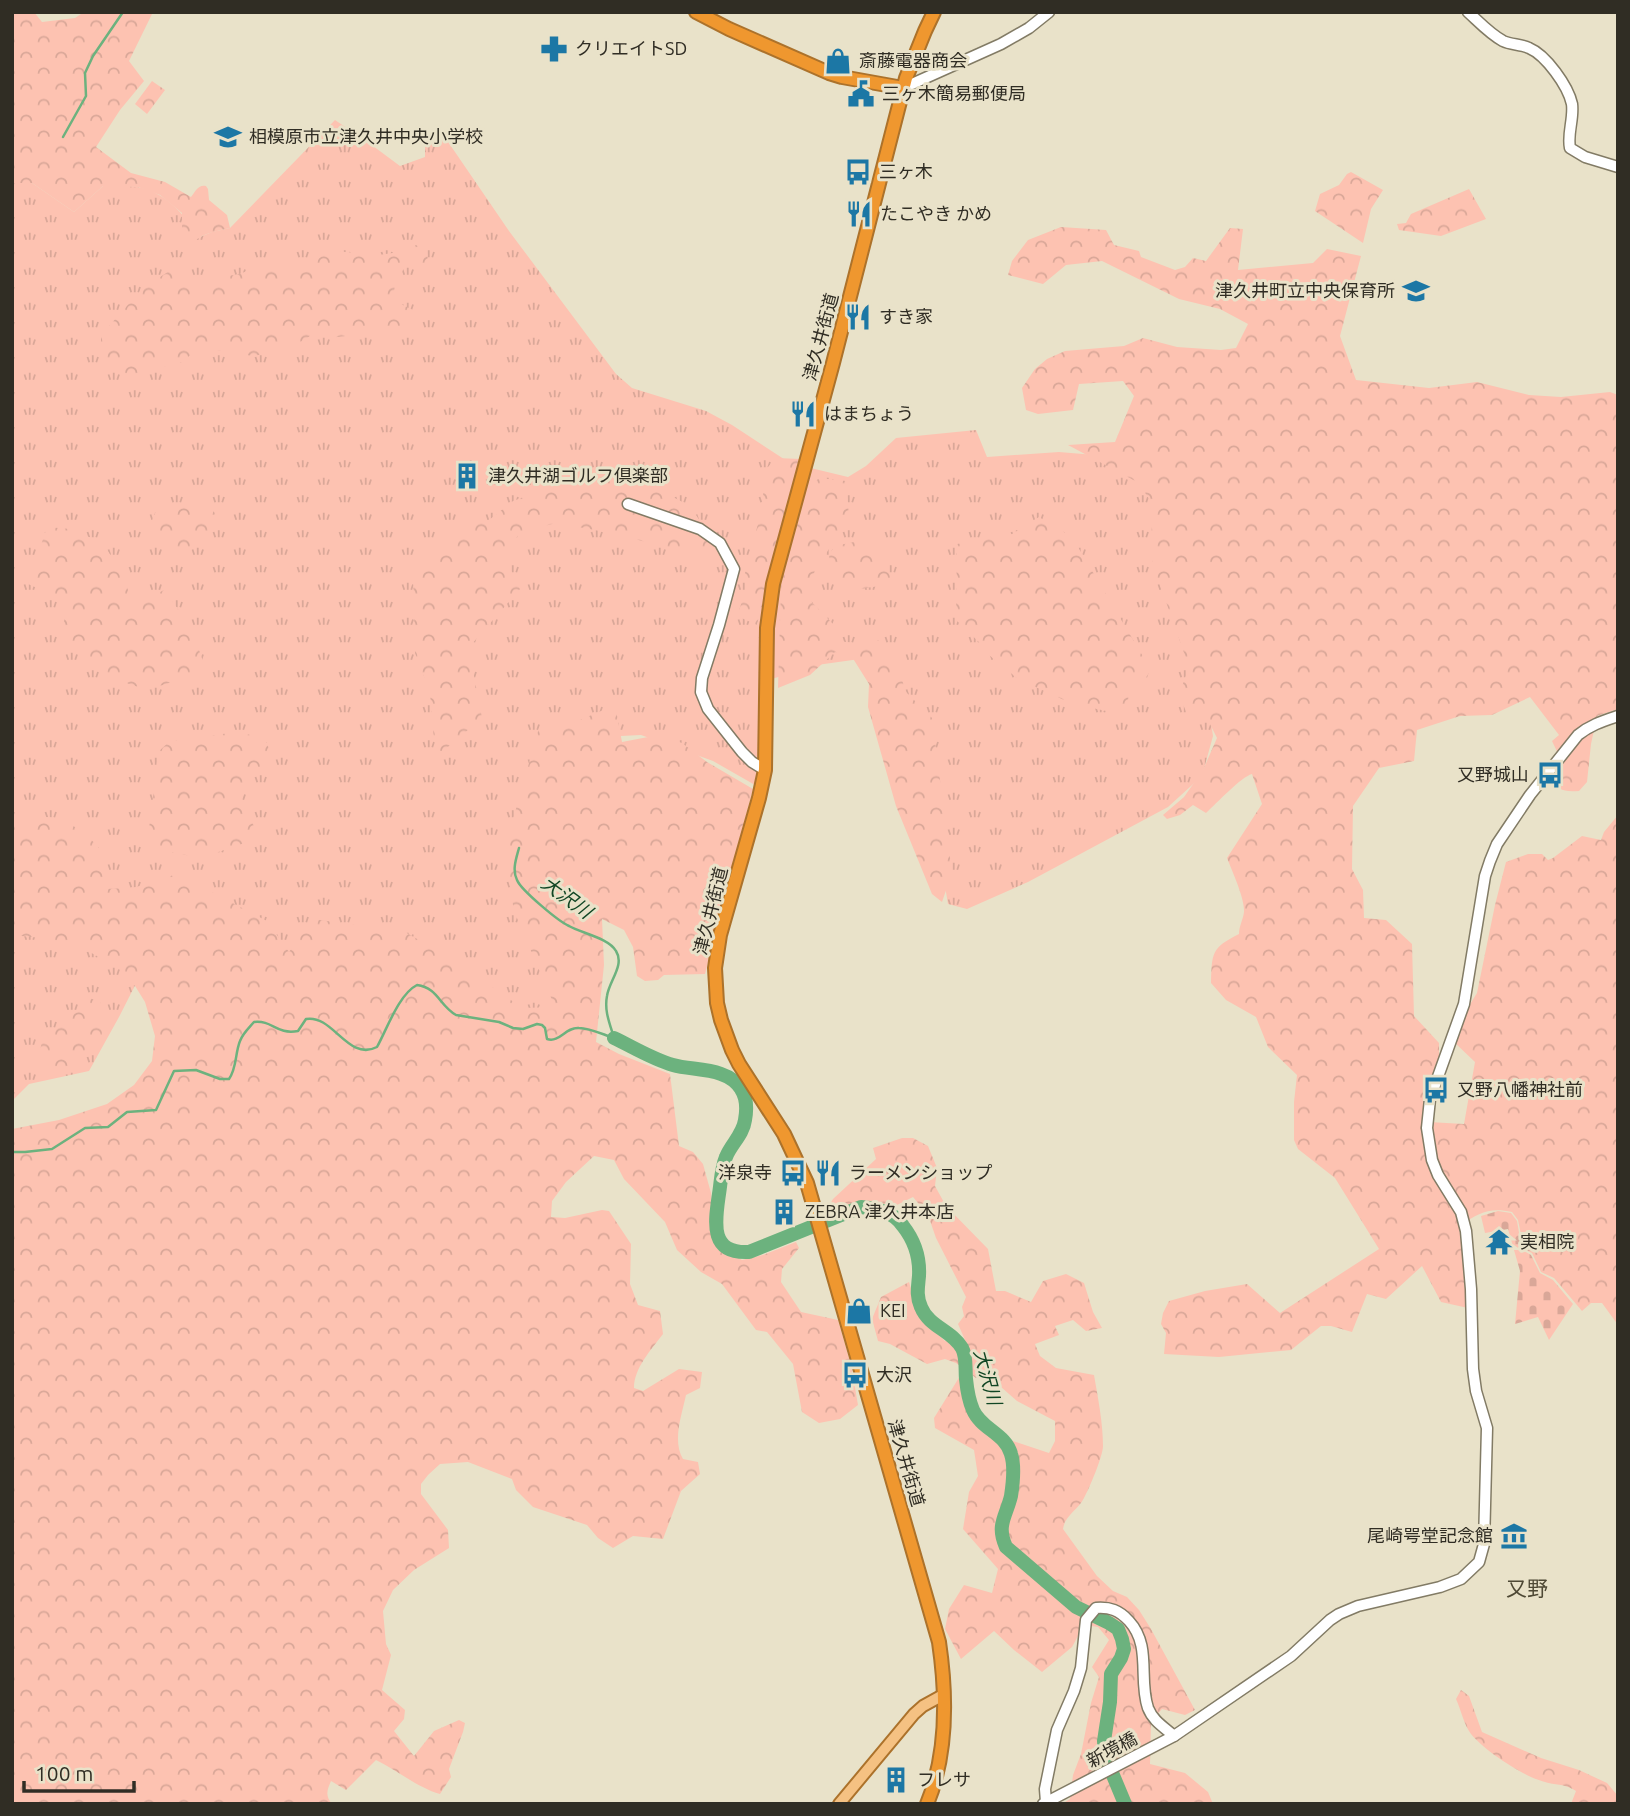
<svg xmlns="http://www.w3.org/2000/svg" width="1630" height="1816" viewBox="0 0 1630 1816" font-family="Ubuntu,'Noto Sans JP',sans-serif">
<defs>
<pattern id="grass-tufts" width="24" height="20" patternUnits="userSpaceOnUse" patternTransform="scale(1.75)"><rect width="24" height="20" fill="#fdc2b1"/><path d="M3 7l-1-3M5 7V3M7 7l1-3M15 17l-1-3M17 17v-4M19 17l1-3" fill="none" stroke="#d9a798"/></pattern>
<pattern id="forest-crowns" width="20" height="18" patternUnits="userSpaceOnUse" patternTransform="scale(1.75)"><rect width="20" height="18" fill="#fdc2b1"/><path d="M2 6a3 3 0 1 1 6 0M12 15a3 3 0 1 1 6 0" fill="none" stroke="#d9a798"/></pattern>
<pattern id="cemetery-stones" width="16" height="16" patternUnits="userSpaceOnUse" patternTransform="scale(1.75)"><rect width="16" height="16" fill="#fdc2b1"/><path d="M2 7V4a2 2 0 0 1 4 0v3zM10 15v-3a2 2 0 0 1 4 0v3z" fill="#d9a798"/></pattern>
</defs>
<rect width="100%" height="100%" fill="#e9e2c9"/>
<path fill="url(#grass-tufts)" d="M 335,120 L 369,143 L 400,166 L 425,157 L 425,147 L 439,133 L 446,139 L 455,152 L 509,231 L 616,374 L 632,388 L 706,411 L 732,425 L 790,463 L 848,477 L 866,466 L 896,438 L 976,430 L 987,457 L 1059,452 L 1119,457 L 1165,477 L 1200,648 L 1213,736 L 1202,776 L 1168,807 L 1028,882 L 967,909 L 948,904 L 942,868 L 867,658 L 817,665 L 759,683 L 759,745 L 755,785 L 713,761 L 641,735 L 580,738 L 546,925 L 558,1027 L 153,950 L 119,1017 L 89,1071 L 29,1084 L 12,1101 L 12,183 L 32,183 L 74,212 L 103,186 C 114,186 126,185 137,187 C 165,191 184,215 200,237 L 212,232 L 230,228 Z"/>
<g fill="url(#forest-crowns)">
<path d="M 12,12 L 34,12 L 42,22 L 75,18 L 84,12 L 153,12 L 129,61 L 144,81 L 120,110 L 96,147 L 131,173 L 165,182 L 191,197 C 195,192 198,184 206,186 L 208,189 L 209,200 L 227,215 L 230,228 C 221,230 211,232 202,236 C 195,240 189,245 182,248 L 182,213 L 160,195 L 138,187 L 103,186 L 74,212 L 32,183 L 12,183 Z"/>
<polygon points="152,81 165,90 147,114 135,104"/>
<polygon points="1351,172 1383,190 1371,209 1363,243 1315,211 1320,194 1339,185 1347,174"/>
<polygon points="1469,189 1486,219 1441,236 1399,230 1397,224 1406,223 1411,214"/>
<path d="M 1061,227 L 1106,230 L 1114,245 L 1139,251 L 1141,257 L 1175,270 L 1185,267 L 1193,258 L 1206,261 L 1230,228 L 1243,229 L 1238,270 L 1313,263 L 1327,249 L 1361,256 L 1340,336 L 1356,380 L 1429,388 L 1477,382 L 1529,395 L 1561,397 L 1610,392 L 1618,395 L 1618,709 L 1597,716 L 1591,744 L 1587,782 L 1579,791 C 1562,792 1559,790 1548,778 L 1562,762 L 1552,741 L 1559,735 L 1530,697 L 1492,715 L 1460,716 L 1417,730 L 1414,761 L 1379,768 L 1353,806 L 1352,869 L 1363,890 L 1364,918 L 1386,920 L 1412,944 L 1414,1016 L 1439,1043 L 1439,1058 L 1422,1116 L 1429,1122 L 1464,1124 L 1475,1062 L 1454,1042 L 1467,1009 L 1477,993 L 1495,905 L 1506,862 L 1528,854 L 1542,854 L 1548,860 L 1553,858 L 1582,836 L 1601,840 L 1604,832 L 1618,815 L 1618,1179 L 1616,1183 L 1618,1191 L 1618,1325 L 1602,1303 L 1591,1303 L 1582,1311 L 1554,1278 L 1541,1272 L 1532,1253 L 1524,1249 L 1518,1220 L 1512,1212 C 1489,1207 1479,1213 1461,1225 L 1468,1308 L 1441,1302 L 1422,1266 L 1386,1299 L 1367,1294 L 1352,1332 L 1331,1326 L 1321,1326 L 1291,1350 L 1219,1357 L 1164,1354 L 1166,1333 L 1161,1324 L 1163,1313 L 1169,1301 L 1205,1291 L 1247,1284 L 1280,1313 L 1379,1249 L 1335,1178 L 1298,1149 L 1294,1140 L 1294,1102 L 1297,1075 L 1268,1047 L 1256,1017 L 1226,1000 L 1211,983 C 1212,953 1211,948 1239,934 C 1239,926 1243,920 1244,912 C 1245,899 1232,871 1227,858 L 1262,804 L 1252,774 C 1241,777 1217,803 1206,813 L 1193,805 L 1180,815 L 1167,819 L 1163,815 L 1184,797 L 1203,770 L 1217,738 L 1209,722 L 1188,716 L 1179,695 L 1189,667 L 1153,565 L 1150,546 L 1154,507 L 1139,483 L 1068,445 L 1115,442 L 1134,396 L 1123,381 L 1079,384 L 1073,410 L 1038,414 L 1026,410 L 1022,388 L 1035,369 L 1047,359 L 1065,351 L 1124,346 L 1143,338 L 1177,347 L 1221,350 L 1236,348 L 1248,324 L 1220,309 L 1179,299 L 1102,261 L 1066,265 L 1043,284 L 1008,275 L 1012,261 L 1028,240 Z"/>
<path d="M 415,245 L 423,247 L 427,253 L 428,261 L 421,266 L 411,266 L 404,268 L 395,286 L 393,296 L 401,304 L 419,313 L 422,319 L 415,332 L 404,336 L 380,332 L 329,338 L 313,334 L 288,350 L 253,356 L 210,349 L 194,352 L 182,362 L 158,368 L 150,372 L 132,375 L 121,373 L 108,361 L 101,347 L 101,335 L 143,288 L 174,268 L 182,267 L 189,272 L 196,287 C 208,289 211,285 220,279 C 228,275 239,275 247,271 C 250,269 253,266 256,265 C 272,258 285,264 297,274 L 309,271 L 321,256 L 335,251 L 379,255 L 399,252 Z"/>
<polygon points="776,458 801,459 783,532 767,578 757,625 737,616 745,593 745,573 758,524 768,467"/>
<path d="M 588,473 L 641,480 L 690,506 L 702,524 L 731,545 L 707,556 L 696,556 L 617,534 L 556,523 L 521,532 L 503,554 L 520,589 L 471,645 C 471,670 478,693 482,718 L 443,751 L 436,751 L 433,730 L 430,693 L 415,653 L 413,570 L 450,532 L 489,520 L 513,501 Z"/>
<polygon points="820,478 846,481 849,517 802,592 835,626 841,641 856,644 878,640 901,675 905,691 932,718 952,873 942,902 932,894 896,806 868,707 869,684 852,657 835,652 810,675 778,688 781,589 786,559 807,486"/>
<path d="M 177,503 L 208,505 L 219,518 L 208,539 L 186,553 C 181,552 174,552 170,549 C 156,541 143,519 161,508 C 166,505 172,504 177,503 Z"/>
<polygon points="1039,517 1072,537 1151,670 1143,682 1129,686 1128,702 1111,712 1073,704 1018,679 989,655 983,646 956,620 957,544 1012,534"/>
<path d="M 47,527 L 70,529 L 96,540 L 107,550 L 126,577 L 129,598 L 147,599 L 164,590 L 191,627 L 205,667 C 188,675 167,686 149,688 C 127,690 73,654 65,634 C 61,625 67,611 68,602 L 28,584 Z"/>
<polygon points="854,542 873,547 885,555 892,584 841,592 831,579 829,554 835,546"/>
<path d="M 615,705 L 622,742 L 648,737 L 665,737 L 682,743 L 707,762 L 753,789 L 705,974 L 664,975 L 658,980 L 645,981 L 637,976 L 633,947 L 624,930 L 602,919 L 604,965 L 596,1042 L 619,1054 L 670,1074 L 679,1146 L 693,1152 L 703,1164 L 711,1193 L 715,1235 L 723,1249 L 742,1260 L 763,1255 L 796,1242 L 799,1248 L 782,1269 L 781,1282 L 801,1312 L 838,1320 L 851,1365 L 858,1405 L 840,1419 L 819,1423 L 802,1412 L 793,1364 L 767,1332 L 756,1330 L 722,1284 L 701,1272 L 677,1250 L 665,1222 L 624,1179 L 614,1160 L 594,1156 L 566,1182 L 552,1201 L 551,1217 L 565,1218 L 602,1210 L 609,1211 L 631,1244 L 630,1284 L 638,1305 L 660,1311 L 663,1334 C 651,1350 634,1368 634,1388 L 643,1391 L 679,1369 L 702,1372 L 700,1388 L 686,1395 C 682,1415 672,1440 683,1459 L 698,1462 L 700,1474 L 681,1491 L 663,1539 L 633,1536 L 613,1548 L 598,1538 L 587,1525 L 533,1507 L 516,1490 L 512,1479 L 468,1462 L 440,1464 L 428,1475 L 421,1484 L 421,1494 L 448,1530 L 449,1548 L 414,1570 L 393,1590 L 383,1611 L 386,1644 L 391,1655 L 382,1690 L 405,1710 L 404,1719 L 394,1731 L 414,1756 L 434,1731 L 459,1720 L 465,1723 L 463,1732 L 449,1769 L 451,1777 L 440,1794 C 418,1788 397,1770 376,1760 L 346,1790 L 331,1781 C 327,1790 325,1796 332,1804 L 12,1804 L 12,1129 L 59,1120 L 107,1104 L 134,1085 L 152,1061 L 155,1036 L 145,1002 L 127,973 L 88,951 L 41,938 L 12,935 L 12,822 C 44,813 64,815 89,838 C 93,842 98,845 100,850 C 105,862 104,876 104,889 L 133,888 L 177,874 L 267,921 L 289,952 L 313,919 L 405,932 L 457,962 L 522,1008 L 555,1007 L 514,911 L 504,851 L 539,728 L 573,723 Z"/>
<polygon points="230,733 246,734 265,738 273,760 251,773 242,799 259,838 201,858 145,847 151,817 158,752 170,741"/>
<path d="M 90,998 L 101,1003 L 102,1039 C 87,1056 71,1074 47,1073 L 38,1059 L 42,1042 Z"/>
<path d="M 902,1138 L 913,1138 L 928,1146 L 937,1168 L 935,1186 L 946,1206 L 988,1249 L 996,1291 L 1005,1291 L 1031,1302 L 1043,1281 L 1066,1274 L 1084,1283 L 1093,1312 L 1102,1328 L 1086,1331 L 1073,1320 L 1055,1326 L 1059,1335 L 1035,1344 L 1040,1356 L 1056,1368 L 1094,1375 C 1098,1398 1103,1423 1103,1446 C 1103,1456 1089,1489 1084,1498 C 1078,1510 1065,1515 1063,1529 L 1097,1576 L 1113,1591 L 1127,1597 L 1139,1610 L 1151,1629 L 1195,1710 L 1185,1715 L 1162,1709 L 1151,1721 L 1150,1764 L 1185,1773 L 1208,1792 L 1213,1804 L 1062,1804 L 1070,1799 L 1073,1775 L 1081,1754 L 1091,1703 L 1099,1677 L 1092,1667 L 1109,1640 L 1098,1627 L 1084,1625 L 1072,1647 L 1042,1672 L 1014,1650 L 994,1631 L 961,1659 L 945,1629 L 949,1609 L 964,1585 L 992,1593 L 998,1569 L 963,1529 L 969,1492 L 978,1476 L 974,1450 L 935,1428 L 934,1418 L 960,1376 L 973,1386 L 972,1416 L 995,1438 L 1010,1440 L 1049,1453 L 1055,1441 L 1055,1421 L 1017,1401 L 985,1373 L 976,1378 L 956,1363 L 945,1359 L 927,1364 L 890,1344 L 878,1341 L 872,1319 L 881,1297 L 909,1282 L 920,1318 L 945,1341 L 965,1340 L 958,1324 L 964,1316 L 962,1307 L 966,1297 L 936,1238 L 928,1215 L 913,1197 L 887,1210 L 846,1207 L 830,1204 L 833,1199 L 876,1159 L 873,1148 Z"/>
<path d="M 1461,1690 L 1469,1696 L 1482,1732 L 1541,1758 L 1579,1770 L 1607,1783 L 1618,1796 L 1618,1804 L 1571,1804 L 1576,1791 C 1563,1783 1559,1786 1545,1782 C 1524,1777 1485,1751 1471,1734 C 1464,1725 1461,1710 1456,1699 Z"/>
</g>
<polygon fill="url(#cemetery-stones)" points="1498,1211 1511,1213 1517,1221 1522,1250 1531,1255 1540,1273 1553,1280 1573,1304 1549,1340 1538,1317 1515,1324 1520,1271 1508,1229 1485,1233 1481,1216"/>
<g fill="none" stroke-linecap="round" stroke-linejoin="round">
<g stroke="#6cb27e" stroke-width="2.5">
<polyline points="63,137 86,96 85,73 93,56 123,12"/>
<path d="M 519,848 C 516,859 512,870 517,880 C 521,890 558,921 569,926 C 581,933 609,938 616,951 C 625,965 609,981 607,996 C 604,1011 610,1024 614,1038"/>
<path d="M 12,1152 L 25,1152 L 52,1149 L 85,1128 L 108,1127 L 127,1112 L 156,1110 L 174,1071 L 196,1070 L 220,1079 L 229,1079 C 237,1068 235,1053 240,1041 C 243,1033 249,1028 254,1022 C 273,1020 276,1035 298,1031 L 306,1019 C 333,1014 348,1062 377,1047 C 387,1029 399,994 417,985 C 438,988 439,1005 456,1015 L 499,1022 L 513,1028 L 523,1029 L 537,1024 L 542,1025 L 545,1028 L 547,1039 C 560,1043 565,1027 579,1028 C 590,1028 604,1035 614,1038"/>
</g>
<path stroke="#6cb27e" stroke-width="14" d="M 614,1038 C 633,1047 652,1059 673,1065 C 694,1071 728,1067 741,1089 C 747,1098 747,1109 745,1120 C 743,1135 731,1144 726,1157 C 721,1169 721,1182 719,1194 C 715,1222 709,1254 749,1252 L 861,1207 C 878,1209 893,1211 903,1226 C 914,1240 920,1258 919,1276 C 918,1287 916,1296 921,1307 C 929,1327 951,1330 962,1348 C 967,1357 965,1369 966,1379 C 967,1389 969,1401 973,1410 C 981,1429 1006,1434 1011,1454 C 1015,1466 1013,1483 1011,1496 C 1006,1517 996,1525 1006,1547 L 1076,1607 L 1109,1623 L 1118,1629 L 1122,1639 L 1124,1649 L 1121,1658 L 1111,1674 L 1110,1702 L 1104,1741 L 1105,1756 L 1125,1804"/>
<g stroke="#827b65" stroke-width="13">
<g id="secondary">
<path d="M 1468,12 C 1479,22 1490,34 1503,41 C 1511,45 1521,44 1529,48 C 1546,55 1568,86 1572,104 C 1574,119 1567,134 1570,148 L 1585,157 L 1618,167"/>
<polyline points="903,88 1001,44 1029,28 1049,12"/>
<polyline points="628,504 700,529 720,543 734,569 719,625 702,678 701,692 708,709 742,752 752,762 765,770"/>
<path d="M 1046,1802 L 1045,1789 L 1057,1730 L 1074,1691 L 1081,1668 L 1086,1620 L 1096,1608 C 1110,1607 1119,1610 1129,1621 C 1152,1646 1138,1679 1148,1708 C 1153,1721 1164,1727 1174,1736"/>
<path d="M 1043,1804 L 1174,1736 L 1291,1656 L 1330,1620 L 1339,1614 L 1358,1606 L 1440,1587 L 1461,1579 L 1479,1562 L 1484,1544 L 1487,1428 L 1476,1391 L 1473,1369 L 1471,1289 L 1466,1231 L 1461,1212 L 1438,1175 L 1432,1160 L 1427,1128 L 1430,1099 L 1464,1004 L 1485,876 L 1490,861 L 1497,844 L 1530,795 L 1578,735 C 1590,725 1603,721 1618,716"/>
</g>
</g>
<g stroke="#ac722b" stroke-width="14">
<polyline id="primary" points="839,1804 914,1714 923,1706 943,1695"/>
</g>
<g stroke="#ac722b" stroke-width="16">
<g id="highway">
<polyline points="696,12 729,29 829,73 842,77 903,88"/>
<path d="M 927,1804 C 948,1753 947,1696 939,1642 L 807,1183 L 784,1134 L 739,1064 L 732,1050 L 721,1020 L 717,1003 L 715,968 L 720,935 L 759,798 L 765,770 L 767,628 L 773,584 L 833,363 L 906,78 L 925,31 L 934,12"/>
</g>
</g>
<use href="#secondary" stroke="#fff" stroke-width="10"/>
<use href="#primary" stroke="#f5c182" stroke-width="10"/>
<use href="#highway" stroke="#ef972f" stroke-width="12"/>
</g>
<defs>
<g id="pharmacy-bare" transform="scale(2.1)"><path d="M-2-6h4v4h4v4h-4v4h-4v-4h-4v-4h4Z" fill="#1c77a5" stroke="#e9e2c9" stroke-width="2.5" paint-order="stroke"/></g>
<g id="shop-bare" transform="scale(2.1)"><path d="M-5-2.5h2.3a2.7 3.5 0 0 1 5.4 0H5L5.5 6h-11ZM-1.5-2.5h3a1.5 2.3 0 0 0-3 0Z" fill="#1c77a5" stroke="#e9e2c9" stroke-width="2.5" paint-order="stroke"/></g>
<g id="civic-bare" transform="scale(2.1)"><path d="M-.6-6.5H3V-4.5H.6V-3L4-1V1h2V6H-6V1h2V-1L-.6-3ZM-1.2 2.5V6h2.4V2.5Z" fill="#1c77a5" stroke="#e9e2c9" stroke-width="2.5" paint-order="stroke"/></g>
<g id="school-bare" transform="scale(2.1)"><path d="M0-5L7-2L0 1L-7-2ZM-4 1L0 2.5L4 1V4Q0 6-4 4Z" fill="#1c77a5" stroke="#e9e2c9" stroke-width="2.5" paint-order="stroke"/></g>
<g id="bus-bare" transform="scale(2.1)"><path d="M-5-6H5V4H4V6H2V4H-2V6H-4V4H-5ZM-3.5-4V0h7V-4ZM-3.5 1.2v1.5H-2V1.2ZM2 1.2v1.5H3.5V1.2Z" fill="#1c77a5" stroke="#e9e2c9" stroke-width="2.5" paint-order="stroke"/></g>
<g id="restaurant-bare" transform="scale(2.1)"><path d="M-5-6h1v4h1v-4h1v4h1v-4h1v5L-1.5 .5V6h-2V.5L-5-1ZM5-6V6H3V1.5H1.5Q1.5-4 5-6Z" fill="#1c77a5" stroke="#e9e2c9" stroke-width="2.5" paint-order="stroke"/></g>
<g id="building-bare" transform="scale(2.1)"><path d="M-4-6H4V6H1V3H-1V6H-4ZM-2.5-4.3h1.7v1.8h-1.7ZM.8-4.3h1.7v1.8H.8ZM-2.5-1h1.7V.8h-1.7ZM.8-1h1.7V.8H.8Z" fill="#1c77a5" stroke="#e9e2c9" stroke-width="2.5" paint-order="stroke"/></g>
<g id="temple-bare" transform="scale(2.1)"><path d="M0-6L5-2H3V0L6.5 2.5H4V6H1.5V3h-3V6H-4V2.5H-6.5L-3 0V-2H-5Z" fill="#1c77a5" stroke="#e9e2c9" stroke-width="2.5" paint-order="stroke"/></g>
<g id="museum-bare" transform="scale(2.1)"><path d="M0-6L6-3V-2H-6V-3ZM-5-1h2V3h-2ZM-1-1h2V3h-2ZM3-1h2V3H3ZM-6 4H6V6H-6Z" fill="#1c77a5" stroke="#e9e2c9" stroke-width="2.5" paint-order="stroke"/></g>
</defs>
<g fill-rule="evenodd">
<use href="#pharmacy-bare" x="554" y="49"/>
<use href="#shop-bare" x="838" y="61"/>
<use href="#civic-bare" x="861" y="94"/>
<use href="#school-bare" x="228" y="137"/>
<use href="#bus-bare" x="858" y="172"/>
<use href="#restaurant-bare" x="859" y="214"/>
<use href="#school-bare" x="1416" y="291"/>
<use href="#restaurant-bare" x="858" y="317"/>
<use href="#restaurant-bare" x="803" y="414"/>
<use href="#building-bare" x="467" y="476"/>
<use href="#bus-bare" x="1550" y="775"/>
<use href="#bus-bare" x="1436" y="1090"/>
<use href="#bus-bare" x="793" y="1173"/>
<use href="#restaurant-bare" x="828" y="1173"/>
<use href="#building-bare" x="784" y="1212"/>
<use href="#temple-bare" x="1499" y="1242"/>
<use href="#shop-bare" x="859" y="1311"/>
<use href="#bus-bare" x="855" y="1375"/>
<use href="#museum-bare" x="1514" y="1536"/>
<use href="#building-bare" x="896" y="1780"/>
</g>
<g text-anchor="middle" stroke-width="6" stroke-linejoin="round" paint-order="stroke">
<g font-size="18" fill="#302d24" stroke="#e9e2c9" text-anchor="start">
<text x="575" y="55">クリエイトSD</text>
<text x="859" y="67">斎藤電器商会</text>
<text x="882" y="100">三ヶ木簡易郵便局</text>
<text x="249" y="143">相模原市立津久井中央小学校</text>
<text x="879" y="178">三ヶ木</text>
<text x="880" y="220">たこやき かめ</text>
<text x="1395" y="297" text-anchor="end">津久井町立中央保育所</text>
<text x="879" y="323">すき家</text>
<text x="824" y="420">はまちょう</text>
<text x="488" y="482">津久井湖ゴルフ倶楽部</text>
<text x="1529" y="781" text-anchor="end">又野城山</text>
<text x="1457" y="1096">又野八幡神社前</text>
<text x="772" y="1179" text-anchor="end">洋泉寺</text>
<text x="849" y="1179">ラーメンショップ</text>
<text x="805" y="1218">ZEBRA 津久井本店</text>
<text x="1520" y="1248">実相院</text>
<text x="880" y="1317">KEI</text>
<text x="876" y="1381">大沢</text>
<text x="1493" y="1542" text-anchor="end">尾崎咢堂記念館</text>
<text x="917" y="1786">フレサ</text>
</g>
<g font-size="18" fill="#302d24" stroke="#e9e2c9">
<text transform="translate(821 337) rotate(-75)" y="6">津久井街道</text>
<text transform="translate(711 911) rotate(-76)" y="6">津久井街道</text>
<text transform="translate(906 1463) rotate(74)" y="6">津久井街道</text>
<text transform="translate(1112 1750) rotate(-28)" y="6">新境橋</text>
</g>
<g font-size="19" font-style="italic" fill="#114624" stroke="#e9e2c9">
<text transform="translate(567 897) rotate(36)" y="7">大沢川</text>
<text transform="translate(988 1377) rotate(75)" y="7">大沢川</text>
</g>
<g font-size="21" fill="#4f4935" stroke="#e9e2c9">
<text x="1527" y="1596">又野</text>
</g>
</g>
<rect width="1630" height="1816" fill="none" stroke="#302d24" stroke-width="28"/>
<path d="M24 1781v10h110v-10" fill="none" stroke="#302d24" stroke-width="3.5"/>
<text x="35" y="1781" font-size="21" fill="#302d24" stroke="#e9e2c9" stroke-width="5" paint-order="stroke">100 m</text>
</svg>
